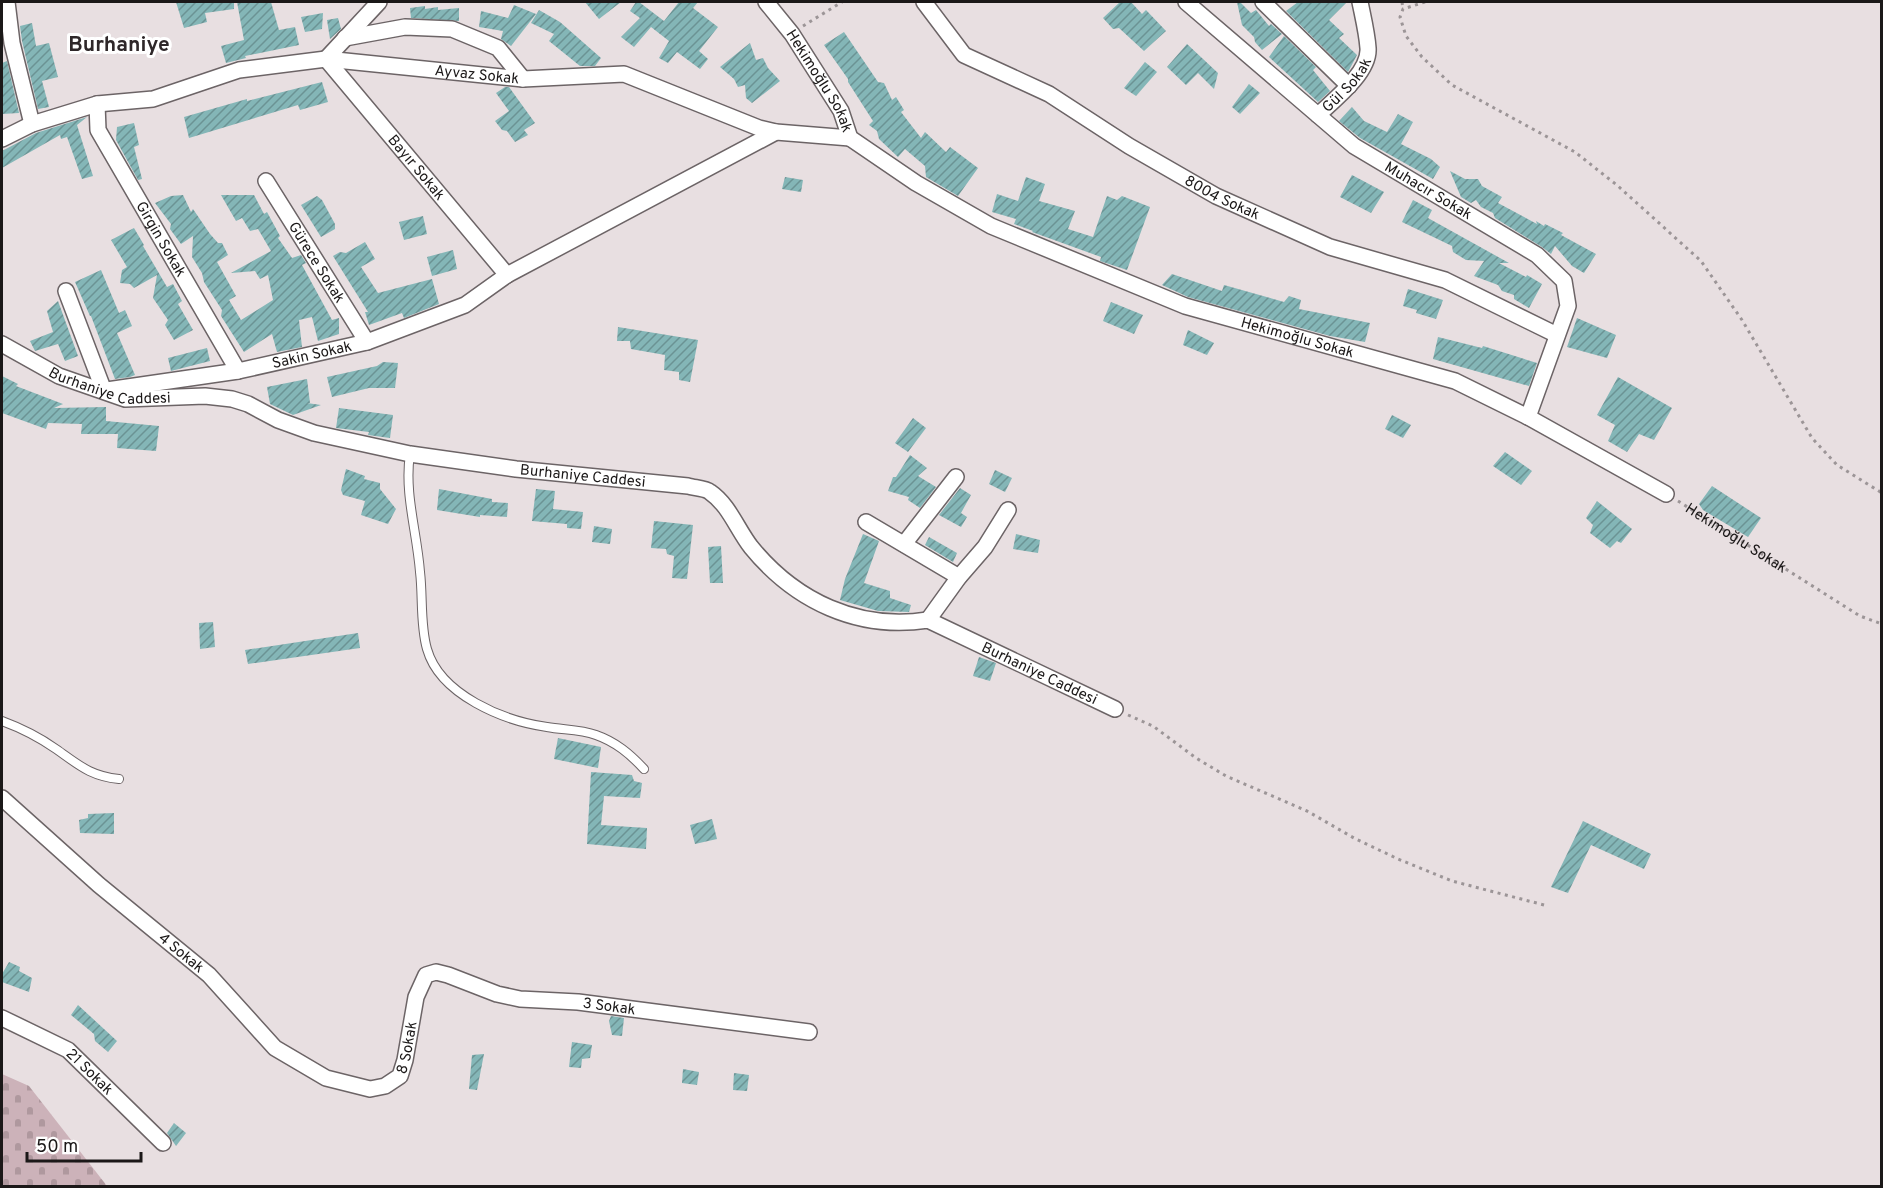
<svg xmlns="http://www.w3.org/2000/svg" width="1883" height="1188" viewBox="0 0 1883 1188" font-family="Overpass,sans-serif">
<defs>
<pattern id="cemetery-stones" width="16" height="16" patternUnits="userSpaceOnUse" patternTransform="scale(1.5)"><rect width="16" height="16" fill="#ccb2b9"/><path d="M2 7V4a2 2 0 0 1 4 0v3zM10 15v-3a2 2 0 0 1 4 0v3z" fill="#af989e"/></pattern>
<pattern id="building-hatch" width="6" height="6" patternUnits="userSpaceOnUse" patternTransform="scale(1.5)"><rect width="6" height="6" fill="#84b6b7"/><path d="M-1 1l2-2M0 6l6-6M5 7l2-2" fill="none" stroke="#6b9394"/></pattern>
</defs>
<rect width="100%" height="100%" fill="#e8dfe1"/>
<polygon fill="url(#cemetery-stones)" points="2,1074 29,1086 107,1186 2,1186"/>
<g fill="url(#building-hatch)">
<polygon points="176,2 234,2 234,9 205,13 207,22 184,28"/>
<polygon points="237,2 271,2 279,30 295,27 299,45 245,56 246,58 226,63 221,46 244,40"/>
<polygon points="585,2 621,2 599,19"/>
<polygon points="636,2 639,2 664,21 679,2 698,2 693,8 718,27 699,51 708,59 700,69 677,52 668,63 659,58 669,41 651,27 634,47 621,37 640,18 630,11"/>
<polygon points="1120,2 1131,2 1142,14 1146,10 1166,31 1144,51 1119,28 1113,29 1103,18"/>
<polygon points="1237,2 1240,2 1251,13 1256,10 1269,26 1271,24 1282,34 1262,50 1255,42 1254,37 1242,25"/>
<polygon points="1298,2 1347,2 1329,20 1344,34 1339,38 1357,55 1348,72 1286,11"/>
<polygon points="514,5 536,14 511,46 501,39 503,31 479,27 481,11 508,18"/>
<polygon points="425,6 425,9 438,7 438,10 459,8 459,21 411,18 410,8"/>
<polygon points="539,10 560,22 601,58 595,66 580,66 549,41 554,34 531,23"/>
<polygon points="323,13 322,29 305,32 301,17"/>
<polygon points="338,18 341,29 330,39 327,20"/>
<polygon points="32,23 36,46 49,43 58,77 42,81 49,107 38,109 22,41 20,26"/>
<polygon points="844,32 878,82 884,83 892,100 896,97 904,110 901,112 921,138 925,132 946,152 950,147 978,168 958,196 926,177 925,166 905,149 898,157 879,139 877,131 869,125 873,121 848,82 848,79 824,45"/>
<polygon points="1284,36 1316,67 1313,70 1330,91 1318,102 1269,57"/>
<polygon points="750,43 756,60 763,58 768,68 780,81 752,103 746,98 745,85 738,87 734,79 720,67"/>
<polygon points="1187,44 1218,73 1214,89 1198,73 1186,85 1167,67"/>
<polygon points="7,61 19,113 2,114 2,63"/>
<polygon points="1145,62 1157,72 1136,96 1124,88"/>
<polygon points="322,82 328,102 300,110 298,105 189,138 184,117 247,99 247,101"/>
<polygon points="1249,84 1260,93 1240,114 1232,107"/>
<polygon points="505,87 509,87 535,123 524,130 528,135 515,142 507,131 502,130 495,121 509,111 496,93"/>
<polygon points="1352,107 1364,121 1387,132 1398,114 1413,122 1401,144 1431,159 1440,167 1433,179 1360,138 1339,121"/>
<polygon points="87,117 77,125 93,176 82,179 67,137 61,139 60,135 2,168 2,151 36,133"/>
<polygon points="134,123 139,145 134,147 142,179 138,180 116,140 117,127"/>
<polygon points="1450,171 1465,179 1478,179 1482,186 1502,197 1498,203 1537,224 1536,221 1544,226 1545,224 1563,233 1561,235 1596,254 1584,273 1572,266 1555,246 1551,254 1542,247 1495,218 1493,213 1481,207 1476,200 1471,203 1461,197"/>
<polygon points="1352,175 1384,192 1371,213 1340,197"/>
<polygon points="785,177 803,180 801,192 782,189"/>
<polygon points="1026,177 1045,184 1039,201 1075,211 1068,229 1093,237 1107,196 1117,200 1122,196 1150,207 1127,270 1100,261 1101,257 1032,232 1033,231 1014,224 1016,219 992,212 997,194 1018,201"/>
<polygon points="183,195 191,212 193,209 210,234 218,243 222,243 228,255 217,262 236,296 229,300 241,320 273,300 268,275 260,279 255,271 231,273 271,251 258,229 250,231 242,218 236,221 221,195 254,195 264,214 267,212 280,236 278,238 292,258 301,255 306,263 302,265 332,320 339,318 339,334 318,341 312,317 299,320 302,347 277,352 272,334 244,352 221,316 222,310 204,282 202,273 192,257 193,236 181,244 170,229 171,224 155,203 171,196"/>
<polygon points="317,196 322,200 335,224 335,229 321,237 301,205"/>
<polygon points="1413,200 1432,210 1428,218 1509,263 1499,263 1526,277 1527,275 1542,284 1529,308 1514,299 1514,295 1502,291 1498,285 1474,276 1484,261 1466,260 1453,252 1452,246 1402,222"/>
<polygon points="423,216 427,234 404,240 399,222"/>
<polygon points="134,228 144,245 143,246 167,287 173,284 182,301 178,304 193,330 174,340 165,325 168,320 153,298 157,275 134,288 130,284 120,283 122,270 127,267 111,240"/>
<polygon points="365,242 375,259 361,267 378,293 432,279 439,304 404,318 402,313 369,325 365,312 368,312 333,256 340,252 346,253"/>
<polygon points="453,250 457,269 432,276 427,257"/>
<polygon points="101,270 119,313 125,310 132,326 117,333 135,375 130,377 115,379 91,316 90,316 75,282"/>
<polygon points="1172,274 1222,291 1224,285 1284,302 1289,296 1301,300 1299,309 1370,323 1365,342 1330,336 1188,297 1162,285"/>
<polygon points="1408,289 1443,300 1436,319 1416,313 1417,310 1403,306"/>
<polygon points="58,301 78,356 65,361 58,344 35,351 30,341 53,332 47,311"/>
<polygon points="1111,302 1143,315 1134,334 1103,321"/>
<polygon points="1577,318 1616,335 1607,358 1567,347"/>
<polygon points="618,327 698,340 690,382 679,380 679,372 664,370 665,355 631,349 630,341 617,341"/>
<polygon points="1188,330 1214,343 1207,355 1183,345"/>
<polygon points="1438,337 1482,348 1483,346 1537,363 1529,386 1433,359"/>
<polygon points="207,348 210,361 171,371 168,358"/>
<polygon points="383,362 398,363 395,388 369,388 332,397 327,377 377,366"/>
<polygon points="2,376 18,384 16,386 63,404 54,408 106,407 106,421 159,426 156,451 117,448 118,434 81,434 82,424 48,423 46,429 2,413"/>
<polygon points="1618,377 1672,408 1654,440 1639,434 1627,452 1608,441 1615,425 1597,415"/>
<polygon points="307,379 310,403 307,403 321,405 293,415 270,404 267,387"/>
<polygon points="339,408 393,415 390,438 368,435 369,432 336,428"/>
<polygon points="1392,415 1411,425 1403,438 1385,429"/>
<polygon points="913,418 926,428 908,452 895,443"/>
<polygon points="1505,452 1532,471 1521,485 1493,466"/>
<polygon points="910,455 927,468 918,476 936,487 920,508 908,500 909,497 888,491 893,477 896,477"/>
<polygon points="346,469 365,476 364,479 380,483 380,489 396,509 388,524 361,515 365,501 343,495 341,490"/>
<polygon points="995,470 1012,478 1005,492 989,484"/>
<polygon points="1712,486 1761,518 1748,537 1703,510 1699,504"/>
<polygon points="960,488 971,495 961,513 967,517 961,527 939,515"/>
<polygon points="439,489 492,499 492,502 508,503 507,517 480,515 480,517 437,510"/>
<polygon points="536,489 555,491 553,509 583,512 581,529 567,528 567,524 532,521"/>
<polygon points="1597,501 1632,529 1621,543 1617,541 1610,548 1590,533 1593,525 1586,518"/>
<polygon points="654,521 693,525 687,579 672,578 674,556 667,554 666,549 651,548"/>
<polygon points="594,526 612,529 610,544 592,542"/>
<polygon points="863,534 879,541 864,583 890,591 890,598 911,605 909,612 878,611 840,600 845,579"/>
<polygon points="1016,534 1040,540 1038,553 1013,549"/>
<polygon points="929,537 957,553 953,562 925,545"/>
<polygon points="721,546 723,583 710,583 708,547"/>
<polygon points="213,622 215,647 200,649 199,623"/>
<polygon points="358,633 360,648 248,664 245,650"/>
<polygon points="979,657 996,663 990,681 973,676"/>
<polygon points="558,738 601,747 598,768 554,759"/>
<polygon points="591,772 632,775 634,781 642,783 640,798 604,796 601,825 647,828 646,849 587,844"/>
<polygon points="114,813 114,834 80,833 79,820 88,818 88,814"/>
<polygon points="712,819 717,839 695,844 690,825"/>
<polygon points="1583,821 1651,854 1644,869 1591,845 1568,893 1551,887"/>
<polygon points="9,962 20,967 19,971 32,978 29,992 2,982 2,974"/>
<polygon points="78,1005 117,1041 108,1052 95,1041 94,1034 71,1015"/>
<polygon points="611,1016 624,1018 622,1036 612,1035 609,1021"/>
<polygon points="572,1042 592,1045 590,1058 582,1059 581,1068 569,1067"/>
<polygon points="484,1054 477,1090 469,1089 472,1055"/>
<polygon points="683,1069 699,1072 697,1085 682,1083"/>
<polygon points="734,1073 749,1075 747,1091 733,1090"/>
<polygon points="174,1123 186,1133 176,1146 167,1133"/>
</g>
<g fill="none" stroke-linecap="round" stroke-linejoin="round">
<g stroke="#6c6466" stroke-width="10">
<g id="service">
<path d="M 410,454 C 404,493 417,532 420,572 C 423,596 420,625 427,649 C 440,695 504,721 547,727 C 563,730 580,729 596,735 C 616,742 630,754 644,769"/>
<path d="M 2,721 C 21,728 39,737 56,749 C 79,765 90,776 119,779"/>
</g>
</g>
<g stroke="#6c6466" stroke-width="18">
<g id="minor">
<polyline points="7,2 12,43 32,124"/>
<path id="s2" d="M 379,2 L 326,59 L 507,275"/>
<path id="s3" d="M 766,2 L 792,34 L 841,111 L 850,138 L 916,183 L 991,226 L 1185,306 L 1455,381 L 1528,417 L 1666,494"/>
<path id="s4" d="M 924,2 L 964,55 L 1049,94 L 1129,146 L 1216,196 L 1330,247 L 1445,280 L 1557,335"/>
<path id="s5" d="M 1186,2 L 1354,146 L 1537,255 L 1564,281 L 1568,306 L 1528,417"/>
<polyline points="1263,2 1349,86"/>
<polyline points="345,38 405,27 452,29 498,48 523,79"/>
<path id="s6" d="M 97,104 L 98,130 L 238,371"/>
<path id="s7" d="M 1318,115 C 1334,100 1370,72 1368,48 C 1367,33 1363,17 1360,2"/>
<path id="s8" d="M 2,139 L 32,124 L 97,104 L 153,99 L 239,70 L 326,59 L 523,79 L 624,74 L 759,128 L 776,132 L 850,138"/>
<path id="s9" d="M 266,181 L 367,342"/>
<polyline points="66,291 104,391"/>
<path id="s10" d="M 2,344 L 59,376 L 125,399 L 205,396 L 232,399 L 248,404 L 278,420 L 314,433 L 410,454 L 516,469 L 688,486 C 694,488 705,488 710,492 C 729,505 737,529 751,547 C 795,601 858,631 928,620 L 1115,709"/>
<path id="s11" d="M 107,390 L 238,371 L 367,342 L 465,305 L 507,275 L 776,132"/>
<polyline points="866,522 959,577"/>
<polyline points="904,544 956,477"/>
<polyline points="928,620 959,577 985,547 1008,510"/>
<path id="s12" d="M 2,798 L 99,885 L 209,975 L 275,1048 L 326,1078 L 370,1089 L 385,1086 L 400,1076 L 405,1060 L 416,997 L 426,975 L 436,972 L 448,975 L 497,994 L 520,999 L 578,1002 L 809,1032"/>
<path id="s13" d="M 2,1018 L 68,1050 L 163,1143"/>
</g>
</g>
<g stroke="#9c9597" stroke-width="3" stroke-dasharray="3 4.5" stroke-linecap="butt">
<polyline points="1402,2 1403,9"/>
<polyline points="1425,2 1403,9 1400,17 1406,36 1422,57 1452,85 1575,152 1618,186 1701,261 1742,320 1812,438 1837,465 1882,493"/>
<polyline points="803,26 842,2"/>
<path id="s1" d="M 1678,501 L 1860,616 L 1882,624"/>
<polyline points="1128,715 1153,726 1196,758 1226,776 1307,811 1354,838 1398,859 1452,881 1548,906"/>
</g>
<use href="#service" stroke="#fff" stroke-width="8"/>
<use href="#minor" stroke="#fff" stroke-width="15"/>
</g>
<g text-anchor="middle" stroke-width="6" stroke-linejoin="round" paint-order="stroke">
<g font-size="15" fill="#1b1818" stroke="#fff">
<text dy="5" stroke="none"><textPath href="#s8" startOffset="488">Ayvaz Sokak</textPath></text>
<text dy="5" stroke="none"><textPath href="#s3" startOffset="96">Hekimoğlu Sokak</textPath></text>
<text dy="5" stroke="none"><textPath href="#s7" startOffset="42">Gül Sokak</textPath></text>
<text dy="5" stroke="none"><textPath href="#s2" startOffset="219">Bayır Sokak</textPath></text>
<text dy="5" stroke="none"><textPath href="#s5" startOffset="308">Muhacır Sokak</textPath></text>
<text dy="5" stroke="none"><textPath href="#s4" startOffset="362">8004 Sokak</textPath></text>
<text dy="5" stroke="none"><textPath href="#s6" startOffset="152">Girgin Sokak</textPath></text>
<text dy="5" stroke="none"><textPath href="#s9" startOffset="96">Gürece Sokak</textPath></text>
<text dy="5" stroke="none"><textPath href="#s3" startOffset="654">Hekimoğlu Sokak</textPath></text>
<text dy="5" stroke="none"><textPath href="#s11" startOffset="208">Sakin Sokak</textPath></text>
<text dy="5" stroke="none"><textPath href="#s10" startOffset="118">Burhaniye Caddesi</textPath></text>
<text dy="5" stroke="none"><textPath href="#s10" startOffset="604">Burhaniye Caddesi</textPath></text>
<text dy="5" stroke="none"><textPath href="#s1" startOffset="69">Hekimoğlu Sokak</textPath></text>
<text dy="5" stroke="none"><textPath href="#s10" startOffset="1126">Burhaniye Caddesi</textPath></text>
<text dy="5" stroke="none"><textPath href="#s12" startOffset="237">4 Sokak</textPath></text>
<text dy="5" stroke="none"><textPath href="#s12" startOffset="802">3 Sokak</textPath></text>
<text dy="5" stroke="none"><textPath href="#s12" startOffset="538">8 Sokak</textPath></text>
<text dy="5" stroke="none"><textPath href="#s13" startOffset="104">21 Sokak</textPath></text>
</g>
<g font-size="21" font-weight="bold" fill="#2e2729" stroke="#fff">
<text x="119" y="51">Burhaniye</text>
</g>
</g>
<rect width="1883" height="1188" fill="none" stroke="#1b1818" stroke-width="6"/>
<path d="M27 1152v9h114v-9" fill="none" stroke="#1b1818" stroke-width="3"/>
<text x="36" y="1152" font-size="18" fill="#1b1818" stroke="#ffffff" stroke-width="4.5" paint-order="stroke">50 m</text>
</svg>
